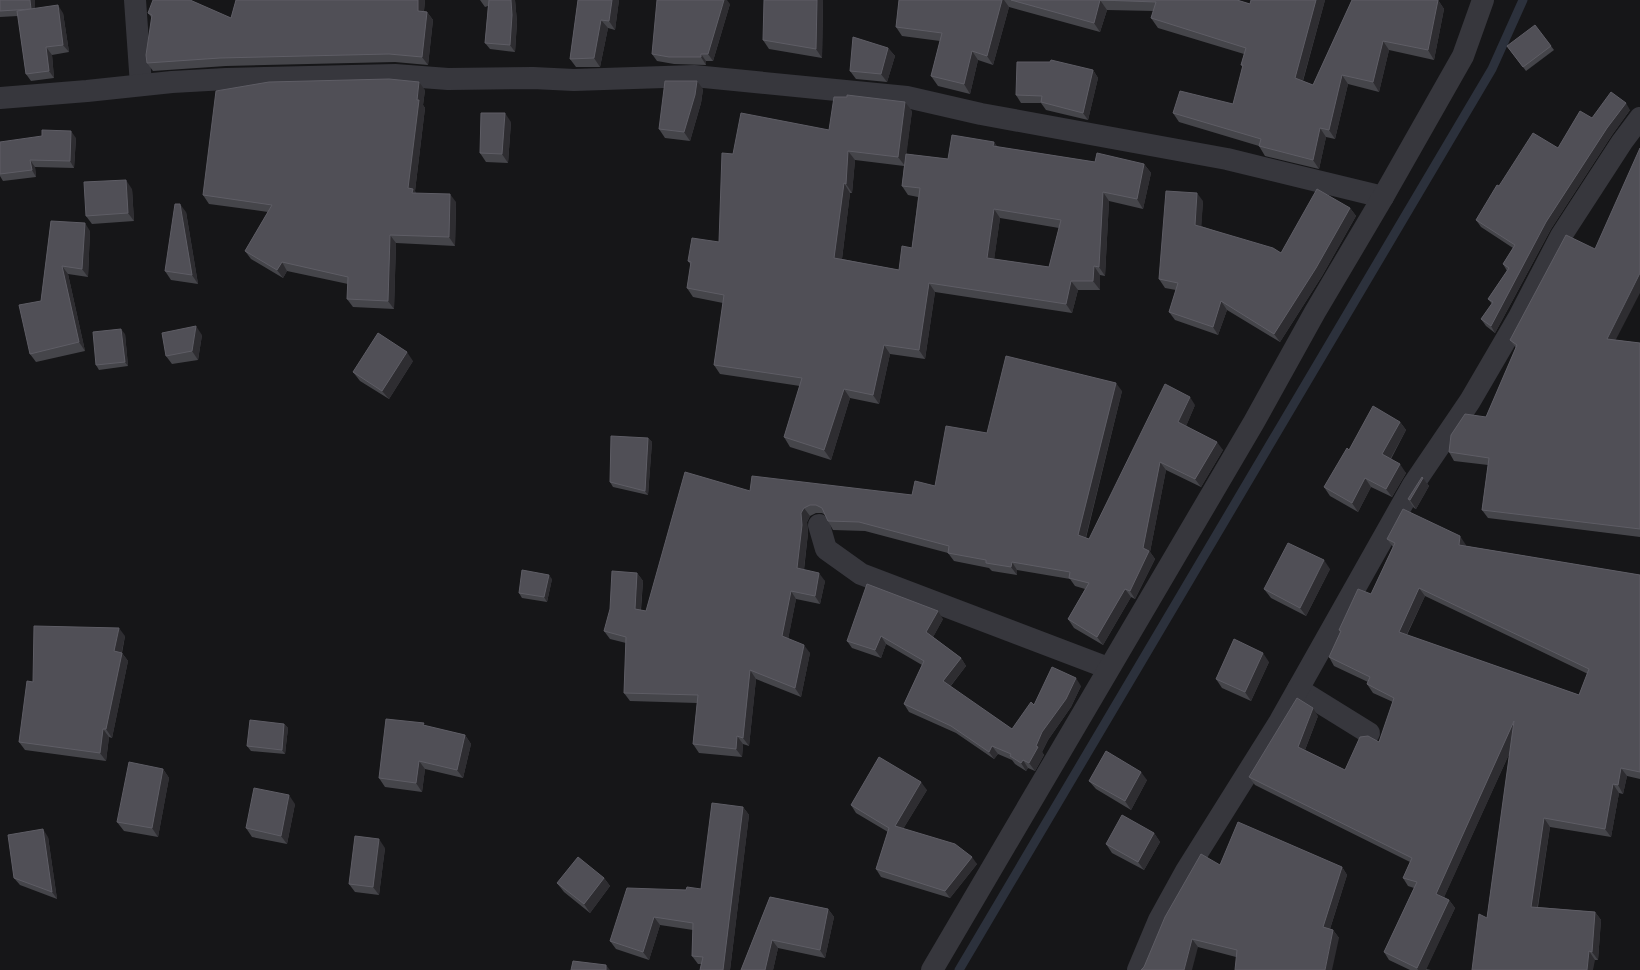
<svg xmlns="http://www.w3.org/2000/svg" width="1640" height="970" viewBox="0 0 1640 970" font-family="Rubik,sans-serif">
<rect width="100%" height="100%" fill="#161618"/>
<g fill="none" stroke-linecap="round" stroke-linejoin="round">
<polyline stroke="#2c313c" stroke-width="9" points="959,970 1492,69 1523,0"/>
<g stroke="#37373d" stroke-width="22">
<polyline points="135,0 141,85"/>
<polyline points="0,98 87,91 172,82 226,79 395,75 448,79 533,78 574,80 694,76 907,97 981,114 1227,159 1383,197"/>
<polyline points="819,525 826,549 861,574 1108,668"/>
<polyline points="1298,689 1369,733"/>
<polyline points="1138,970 1159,920 1186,871 1280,721 1413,485 1470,401 1519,317 1561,236 1622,142 1640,118"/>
</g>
<polyline stroke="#37373d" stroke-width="22" points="932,970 1254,422 1315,312 1383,197 1463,56 1483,0"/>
</g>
<g fill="#45454a" fill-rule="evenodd">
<polygon points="0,0 35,9 63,13 69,52 52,55 54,78 31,81 26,74 18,16 0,17"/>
<polygon points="236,0 425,0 424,11 427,12 433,20 428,65 395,62 226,66 153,71 147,63 152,18 148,13 231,18"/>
<polygon points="480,0 515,0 517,22 515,52 490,49 485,43 488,6 485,7"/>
<polygon points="578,0 619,0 615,30 608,28 600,67 576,67 570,59"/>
<polygon points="823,0 822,58 769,49 763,40"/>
<polygon points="899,0 1237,0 1250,4 1325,0 1303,81 1313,85 1352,0 1438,0 1444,9 1434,60 1389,50 1379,92 1348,84 1335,139 1326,137 1319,169 1265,156 1259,146 1179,122 1173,113 1233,104 1243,67 1241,65 1244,54 1158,28 1151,18 1154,11 1107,10 1100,32 1009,7 993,65 978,60 970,94 938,86 931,76 940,41 902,36 896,27"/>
<polygon points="730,4 713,61 706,61 706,65 674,64 657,61 652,54"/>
<polygon points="1507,46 1551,46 1554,50 1526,71"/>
<polygon points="888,48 895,56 887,82 856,79 850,71"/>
<polygon points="1093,70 1098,78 1088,120 1046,110 1041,103 1021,103 1016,95"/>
<polygon points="703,89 701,103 690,141 665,138 659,129"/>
<polygon points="425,90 423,105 425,108 415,191 416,194 456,202 455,246 396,243 394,309 353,307 347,299 348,284 287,271 283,278 251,259 245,251 268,212 209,204 203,195"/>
<polygon points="1630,110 1612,135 1551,229 1495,333 1486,326 1481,319 1492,304 1488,299 1507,271 1503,264 1513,248 1481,227 1476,220 1499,186 1558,148 1592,118"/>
<path d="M 912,111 L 906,154 L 948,159 L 998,147 L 1095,162 L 1144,164 L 1151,173 L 1143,209 L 1109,201 L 1105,276 L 1100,275 L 1100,290 L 1078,290 L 1072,313 L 935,292 L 925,359 L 890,354 L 879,404 L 850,398 L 831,460 L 790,447 L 784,437 L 800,386 L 720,374 L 714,365 L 723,303 L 693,297 L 687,288 L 691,265 L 688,261 L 719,242 L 733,154 ZM 855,160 L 904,166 L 902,186 L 908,195 L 918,197 L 912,248 L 899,270 L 842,259 L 850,193 L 852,193 ZM 1000,218 L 1059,228 L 1049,267 L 994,259 Z"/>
<polygon points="511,122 508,163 486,162 480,153"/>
<polygon points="76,138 74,168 35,167 36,177 3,181 0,176 0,142"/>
<polygon points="132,189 134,221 92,224 86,216"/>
<polygon points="1203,201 1201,226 1281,253 1350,208 1356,216 1322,276 1280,342 1227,310 1218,335 1175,320 1169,312 1176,290 1165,288 1159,279"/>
<polygon points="186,212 198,284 171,280 165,271"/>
<polygon points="51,221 90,231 88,277 68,274 85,351 36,362 30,354 41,301"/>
<polygon points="125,334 128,366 99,370 96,365"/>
<polygon points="202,335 198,360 172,364 166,356"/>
<polygon points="1510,340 1616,340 1640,343 1640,537 1488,518 1482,510 1488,465 1454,461 1449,452 1486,417 1516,348"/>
<polygon points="413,361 389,399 360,381 353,372"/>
<polygon points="1122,391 1086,538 1089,539 1195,405 1186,426 1223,450 1201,487 1166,470 1150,552 1155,559 1135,599 1131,597 1103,645 1074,628 1068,619 1085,589 1075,586 1070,579 1017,570 1017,575 992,571 989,568 954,561 948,553 865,531 833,530 828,521 825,515 822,513 816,513 810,516 807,522 808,533 804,570 825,581 820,604 796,599 788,639 810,653 801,697 756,679 749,746 743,744 742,757 699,753 693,744 697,703 630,701 624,693 626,643 610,639 604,631 637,573 643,581 641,610 646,611 750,491 912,495 935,486 987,433"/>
<polygon points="1400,422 1406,430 1391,459 1406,473 1392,497 1371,487 1358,512 1330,496 1324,487 1349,450"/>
<polygon points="648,438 652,442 648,495 613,487 610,482"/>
<polygon points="1423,478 1429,486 1416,509 1414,508 1408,499"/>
<path d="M 1387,539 L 1466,545 L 1466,546 L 1640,575 L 1640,779 L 1627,776 L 1623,794 L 1619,793 L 1611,837 L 1550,827 L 1538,907 L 1595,912 L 1601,920 L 1598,960 L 1595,960 L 1487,918 L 1510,752 L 1444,897 L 1449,900 L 1455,908 L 1426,969 L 1431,970 L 1410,970 L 1389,960 L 1384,952 L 1414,888 L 1408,886 L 1403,878 L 1410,862 L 1255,785 L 1249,777 L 1318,716 L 1305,750 L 1345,770 L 1379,742 L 1393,702 L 1373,693 L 1367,684 L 1368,682 L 1334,666 L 1329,657 L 1340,632 L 1339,630 L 1371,594 L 1393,547 ZM 1425,596 L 1588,674 L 1579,695 L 1407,635 Z"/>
<polygon points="1330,569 1306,616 1271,598 1264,589"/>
<polygon points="552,579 547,602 522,598 519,593"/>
<polygon points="943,619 933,637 961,658 966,666 950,687 1012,729 1034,705 1081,686 1071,707 1048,740 1042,752 1044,755 1035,771 1028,768 1026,771 1015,764 1012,760 998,754 994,759 956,733 909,712 904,704 922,665 886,644 881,658 852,648 847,641"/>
<polygon points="125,636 122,653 128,661 112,738 109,737 106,761 25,750 19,742 33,682"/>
<polygon points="1269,662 1251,701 1222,688 1216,679"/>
<polygon points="284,724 288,728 285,754 251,751 247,746"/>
<polygon points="425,726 465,735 471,744 463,778 425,769 422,792 385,787 379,778"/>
<polygon points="163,769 169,778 158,837 124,831 117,822"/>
<polygon points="1147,780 1131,810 1096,789 1089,781"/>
<polygon points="927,790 903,829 977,864 950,898 881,877 876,869 888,832 856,813 851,805"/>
<polygon points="295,804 287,844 252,837 246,828"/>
<polygon points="743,807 749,815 730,970 700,970 701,964 698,964 692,956 693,930 660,925 649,960 616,949 610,941 686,890 701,889"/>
<polygon points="1154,833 1160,842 1144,870 1112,853 1106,844"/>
<polygon points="48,837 57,899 20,885 14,878"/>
<polygon points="385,848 379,895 355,892 349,884"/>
<polygon points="1220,865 1342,867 1347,875 1330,929 1333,930 1339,938 1236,957 1198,947 1141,970"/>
<polygon points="604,878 610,886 590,913 564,892 557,883"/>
<polygon points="770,897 828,909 834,917 825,958 778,948 773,970 741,970"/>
</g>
<g fill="#2e2d31">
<polygon points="30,0 35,0 35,15 31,9"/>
<polygon points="418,0 425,0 423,19 418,11"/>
<polygon points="511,0 515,0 517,22 515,52 510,45"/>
<polygon points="612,0 619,0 615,30 609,21"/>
<polygon points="724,0 727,0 730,4 713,61 708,54"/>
<polygon points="817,0 823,0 822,58 816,49"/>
<polygon points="1002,0 1004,0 1009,7 993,65 987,56"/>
<polygon points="1100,0 1107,10 1100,32 1094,23"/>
<polygon points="1316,0 1325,0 1301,87 1295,78"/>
<polygon points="1438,0 1444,9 1434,60 1428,50"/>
<polygon points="58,5 63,13 69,52 63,45"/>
<polygon points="427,12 433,20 428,65 422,57"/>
<polygon points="601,20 608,28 600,67 594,58"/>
<polygon points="1383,41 1389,50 1379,92 1373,82"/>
<polygon points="46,47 52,55 54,78 49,71"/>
<polygon points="888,48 895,56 887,82 881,74"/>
<polygon points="972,51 978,60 970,94 964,84"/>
<polygon points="701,54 706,61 706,65 701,57"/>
<polygon points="1093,70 1098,78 1088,120 1083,113"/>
<polygon points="1342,75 1348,84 1335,139 1329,130"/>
<polygon points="697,81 703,89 701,103 690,141 684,132"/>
<polygon points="419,82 425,90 423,105 425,108 415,191 418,197 418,202 408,188"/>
<polygon points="905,102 912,111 905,166 898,157"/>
<polygon points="1626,103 1630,110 1612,135 1551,229 1495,333 1491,326 1546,222 1607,128"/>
<polygon points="505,113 511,122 508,163 502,154"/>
<polygon points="1320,128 1326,137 1319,169 1313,160"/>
<polygon points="71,131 76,138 74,168 70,161"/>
<polygon points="994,142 1001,151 993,146"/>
<polygon points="848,151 855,160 852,193 846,184"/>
<polygon points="30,160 35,167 36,177 32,170"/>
<polygon points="1144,164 1151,173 1143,209 1137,199"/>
<polygon points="126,180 132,189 134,221 128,213"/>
<polygon points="844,183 850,193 841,267 834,258"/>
<polygon points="1103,192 1109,201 1105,276 1099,267"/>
<polygon points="1197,193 1203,201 1201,233 1195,225"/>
<polygon points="450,194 456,202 455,246 449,237"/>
<polygon points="180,204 186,212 198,284 192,275"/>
<polygon points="1350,208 1356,216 1322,276 1280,342 1274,334"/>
<polygon points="994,209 1000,218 993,268 987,258"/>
<polygon points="85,223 90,231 88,277 82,269"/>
<polygon points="390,235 396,243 394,309 388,301"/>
<polygon points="282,262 287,271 283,278 277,270"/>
<polygon points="62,266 68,274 85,351 79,342"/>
<polygon points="1094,266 1100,275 1100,290 1093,281"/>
<polygon points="1640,273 1640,293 1612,347 1607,339"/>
<polygon points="1071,281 1078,290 1072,313 1066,304"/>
<polygon points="929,283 935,292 925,359 919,350"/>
<polygon points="1221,301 1227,310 1218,335 1213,327"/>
<polygon points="196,326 202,335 198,360 192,351"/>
<polygon points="121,329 125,334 128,366 125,362"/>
<polygon points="884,345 890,354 879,404 873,395"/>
<polygon points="407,352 413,361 389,399 382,391"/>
<polygon points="1116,383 1122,391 1084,544 1078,535"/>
<polygon points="844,389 850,398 831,460 824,450"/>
<polygon points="1190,397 1195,405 1184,431 1178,422"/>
<polygon points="1400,422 1406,430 1388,463 1382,454"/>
<polygon points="648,438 652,442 648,495 645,491"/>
<polygon points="1217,442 1223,450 1201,487 1195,479"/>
<polygon points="1160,462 1166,470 1150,552 1155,559 1135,599 1130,591 1143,548"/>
<polygon points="1400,464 1406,473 1392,497 1386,489"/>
<polygon points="1365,478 1371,487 1358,512 1352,503"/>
<polygon points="1423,478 1429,486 1416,509 1410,500"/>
<polygon points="804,508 810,516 807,522 808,533 803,576 797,568 801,513"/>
<polygon points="1460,536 1466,545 1465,553 1459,545"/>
<polygon points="1324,560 1330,569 1306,616 1300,608"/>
<polygon points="1012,562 1017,570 1017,575 1011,567"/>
<polygon points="637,573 643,581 640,617 635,609"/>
<polygon points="819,573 825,581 820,604 815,596"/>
<polygon points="549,575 552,579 547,602 544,597"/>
<polygon points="1419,588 1425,596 1404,640 1399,632"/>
<polygon points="1125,589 1131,597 1103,645 1097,637"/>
<polygon points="791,591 796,599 787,645 782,636"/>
<polygon points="938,611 943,619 932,639 926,632"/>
<polygon points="119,628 125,636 120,660 114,651"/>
<polygon points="881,636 886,644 881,658 875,650"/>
<polygon points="804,645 810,653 801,697 795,688"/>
<polygon points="122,653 128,661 112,738 106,729"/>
<polygon points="1263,653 1269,662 1251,701 1245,692"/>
<polygon points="961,658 966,666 948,689 943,681"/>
<polygon points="750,670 756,679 749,746 743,738"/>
<polygon points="1076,678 1081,686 1071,707 1048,740 1042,752 1044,755 1035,771 1029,763 1036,746 1042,732"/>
<polygon points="1313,708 1318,716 1303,755 1298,747"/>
<polygon points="1514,721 1520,730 1442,902 1436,894"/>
<polygon points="284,724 288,728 285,754 282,750"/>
<polygon points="103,729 109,737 106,761 100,753"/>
<polygon points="465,735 471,744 463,778 457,770"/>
<polygon points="737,736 743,744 742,757 736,749"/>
<polygon points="992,746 998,754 994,759 989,752"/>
<polygon points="1023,760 1028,768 1026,771 1021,763"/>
<polygon points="419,761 425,769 422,792 416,783"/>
<polygon points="1621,768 1627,776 1623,794 1618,785"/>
<polygon points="163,769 169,778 158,837 152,828"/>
<polygon points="1141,772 1147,780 1131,810 1125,801"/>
<polygon points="921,782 927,790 900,834 895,826"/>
<polygon points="1613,784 1619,793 1611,837 1605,829"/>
<polygon points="289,795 295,804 287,844 281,836"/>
<polygon points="743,807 749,815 730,970 723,970"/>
<polygon points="1544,818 1550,827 1536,915 1531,907"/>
<polygon points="43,829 48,837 57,899 52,892"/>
<polygon points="1154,833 1160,842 1144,870 1138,862"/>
<polygon points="379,839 385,848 379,895 373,887"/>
<polygon points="972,857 977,864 950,898 945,891"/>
<polygon points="1342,867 1347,875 1328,935 1323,927"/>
<polygon points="604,878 610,886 590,913 584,904"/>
<polygon points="1449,900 1455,908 1426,970 1418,970 1417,968"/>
<polygon points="828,909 834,917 825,958 820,950"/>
<polygon points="1595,912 1601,920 1598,960 1592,952"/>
<polygon points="654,917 660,925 649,960 643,952"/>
<polygon points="1333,930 1339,938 1332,970 1325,970"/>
<polygon points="1192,939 1198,947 1192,970 1184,970"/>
<polygon points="772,940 778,948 773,970 765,970"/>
<polygon points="1589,951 1595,960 1593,970 1587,970"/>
<polygon points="606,965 610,970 606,970"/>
</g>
<g fill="#504f56" stroke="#5e5d65" fill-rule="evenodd">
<polygon points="0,0 30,0 31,9 0,11"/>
<polygon points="153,0 190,0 231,18 236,0 418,0 418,11 427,12 422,57 389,54 220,58 147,63 146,55 152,15 148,13"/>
<polygon points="489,0 511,0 512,15 510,45 485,43"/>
<polygon points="578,0 612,0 609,21 601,20 594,58 570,59"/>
<polygon points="657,0 724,0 708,54 701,54 701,57 669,57 652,54"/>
<polygon points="764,0 817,0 816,49 763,40"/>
<polygon points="899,0 1002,0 987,56 972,51 964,84 931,76 942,33 896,27"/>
<polygon points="1011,0 1237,0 1250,4 1251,0 1316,0 1295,78 1313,85 1352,0 1438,0 1428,50 1383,41 1373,82 1342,75 1329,130 1320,128 1313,160 1259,146 1261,139 1173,113 1180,91 1233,104 1243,65 1241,65 1246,48 1151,18 1156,2 1100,0 1094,23"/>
<polygon points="58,5 63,45 46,47 49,71 26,74 17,11"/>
<polygon points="1535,25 1551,46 1523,67 1507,46"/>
<polygon points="853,37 888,48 881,74 850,71"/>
<polygon points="1051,60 1093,70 1083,113 1041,102 1042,96 1016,95 1017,62 1050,62"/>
<polygon points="389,79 419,82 417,100 419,100 408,188 413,189 412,193 450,194 449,237 390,235 388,301 347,299 348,277 282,262 277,270 245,251 272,205 203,195 216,91 269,82"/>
<polygon points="665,81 697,81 695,95 684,132 659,129"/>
<polygon points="1611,92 1626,103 1607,128 1546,222 1491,326 1481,319 1493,302 1488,299 1509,268 1503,264 1515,245 1476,220 1497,185 1499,186 1533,133 1558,148 1580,111 1592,118"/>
<path d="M 847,95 L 905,102 L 898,157 L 848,151 L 846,184 L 844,183 L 834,258 L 899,270 L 902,246 L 912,248 L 920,188 L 902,186 L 906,154 L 948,159 L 952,135 L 994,142 L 993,146 L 1095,162 L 1097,153 L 1144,164 L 1137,199 L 1103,192 L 1099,267 L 1094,266 L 1093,281 L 1071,281 L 1066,304 L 929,283 L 919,350 L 884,345 L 873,395 L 844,389 L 824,450 L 784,437 L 802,378 L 714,365 L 724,295 L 687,288 L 691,262 L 688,261 L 692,238 L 719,242 L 722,153 L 733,154 L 741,113 L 829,130 L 834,97 L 847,97 ZM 994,209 L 1061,220 L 1049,267 L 987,258 Z"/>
<polygon points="481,113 505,113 502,154 480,153"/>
<polygon points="42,130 71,131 70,161 30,160 32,170 0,174 0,142 42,136"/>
<polygon points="1640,148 1640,273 1607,339 1640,343 1640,529 1482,510 1489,458 1449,452 1451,435 1465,414 1486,417 1517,345 1510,340 1566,235 1595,249"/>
<polygon points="126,180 128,213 86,216 84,182"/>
<polygon points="1317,189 1350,208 1316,268 1274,334 1221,301 1213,327 1169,312 1178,283 1159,279 1166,191 1197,193 1195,225 1273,248 1281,253"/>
<polygon points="175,204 180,204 192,275 165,271"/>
<polygon points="51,221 85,223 82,269 62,266 79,342 30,354 19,305 41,301"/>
<polygon points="196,326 192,351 166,356 162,333"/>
<polygon points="121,329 125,362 96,365 93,332"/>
<polygon points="378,333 407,352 382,391 353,372"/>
<polygon points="1006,356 1116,383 1078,535 1089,539 1165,384 1190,397 1178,422 1217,442 1195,479 1160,462 1143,548 1149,551 1130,591 1125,589 1097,637 1068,619 1089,583 1069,578 1070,572 1012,562 1011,567 986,563 986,560 948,553 949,546 859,522 828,521 822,508 816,505 810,505 804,508 801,513 802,525 797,568 819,573 815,596 791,591 782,636 804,645 795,688 750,670 743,738 737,736 736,749 693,744 698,695 624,693 626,637 604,631 610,609 612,571 637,573 635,609 646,611 685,472 750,491 752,476 912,495 915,481 935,486 946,426 987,433"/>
<polygon points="1373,406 1400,422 1382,454 1400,464 1386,489 1365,478 1352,503 1324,487 1347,448 1349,450"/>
<polygon points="611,436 648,438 645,491 610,482"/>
<polygon points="1422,477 1423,478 1410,500 1408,499"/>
<path d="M 1403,509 L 1460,536 L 1459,545 L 1640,575 L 1640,772 L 1621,768 L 1618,785 L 1613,784 L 1605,829 L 1544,818 L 1531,907 L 1595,912 L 1592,952 L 1589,951 L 1587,970 L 1472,970 L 1479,914 L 1487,918 L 1514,721 L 1436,894 L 1449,900 L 1417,968 L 1384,952 L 1417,882 L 1403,878 L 1412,858 L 1249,777 L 1297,698 L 1313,708 L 1298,747 L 1345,770 L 1360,737 L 1368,736 L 1379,742 L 1394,698 L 1367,684 L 1370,677 L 1329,657 L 1341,631 L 1339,630 L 1358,589 L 1371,594 L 1395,543 L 1387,539 ZM 1419,588 L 1589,669 L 1579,695 L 1399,632 Z"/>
<polygon points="1288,543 1324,560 1300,608 1264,589"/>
<polygon points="522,570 549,575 544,597 519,593"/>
<polygon points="867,584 938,611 926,632 961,658 943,681 1012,729 1031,702 1034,705 1052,667 1076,678 1066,699 1042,732 1036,746 1038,747 1029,763 1023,760 1021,763 1010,756 1011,754 992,746 989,752 951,726 904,704 924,661 881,636 875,650 847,641"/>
<polygon points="34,626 119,628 114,651 122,653 106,729 103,729 100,753 19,742 27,681 33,682"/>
<polygon points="1234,639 1263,653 1245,692 1216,679"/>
<polygon points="386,719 424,723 423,725 465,735 457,770 419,761 416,783 379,778"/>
<polygon points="250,720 284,724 282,750 247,746"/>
<polygon points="1106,751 1141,772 1125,801 1089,781"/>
<polygon points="879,757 921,782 895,826 955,844 972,857 945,891 876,869 889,828 851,805"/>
<polygon points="129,762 163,769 152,828 117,822"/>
<polygon points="254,788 289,795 281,836 246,828"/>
<polygon points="712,803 743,807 723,970 700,970 703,957 692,956 693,923 654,917 643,952 610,941 627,888 686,890 687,887 701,889"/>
<polygon points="1122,815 1154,833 1138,862 1106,844"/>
<polygon points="1238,822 1342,867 1323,927 1333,930 1325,970 1235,970 1237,950 1192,939 1184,970 1141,970 1144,967 1165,917 1201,854 1220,865"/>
<polygon points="43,829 52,892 14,878 8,835"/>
<polygon points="355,836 379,839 373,887 349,884"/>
<polygon points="578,857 604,878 584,904 557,883"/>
<polygon points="770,897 828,909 820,950 772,940 765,970 741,970"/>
<polygon points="573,961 606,965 606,970 571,970"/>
</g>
</svg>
